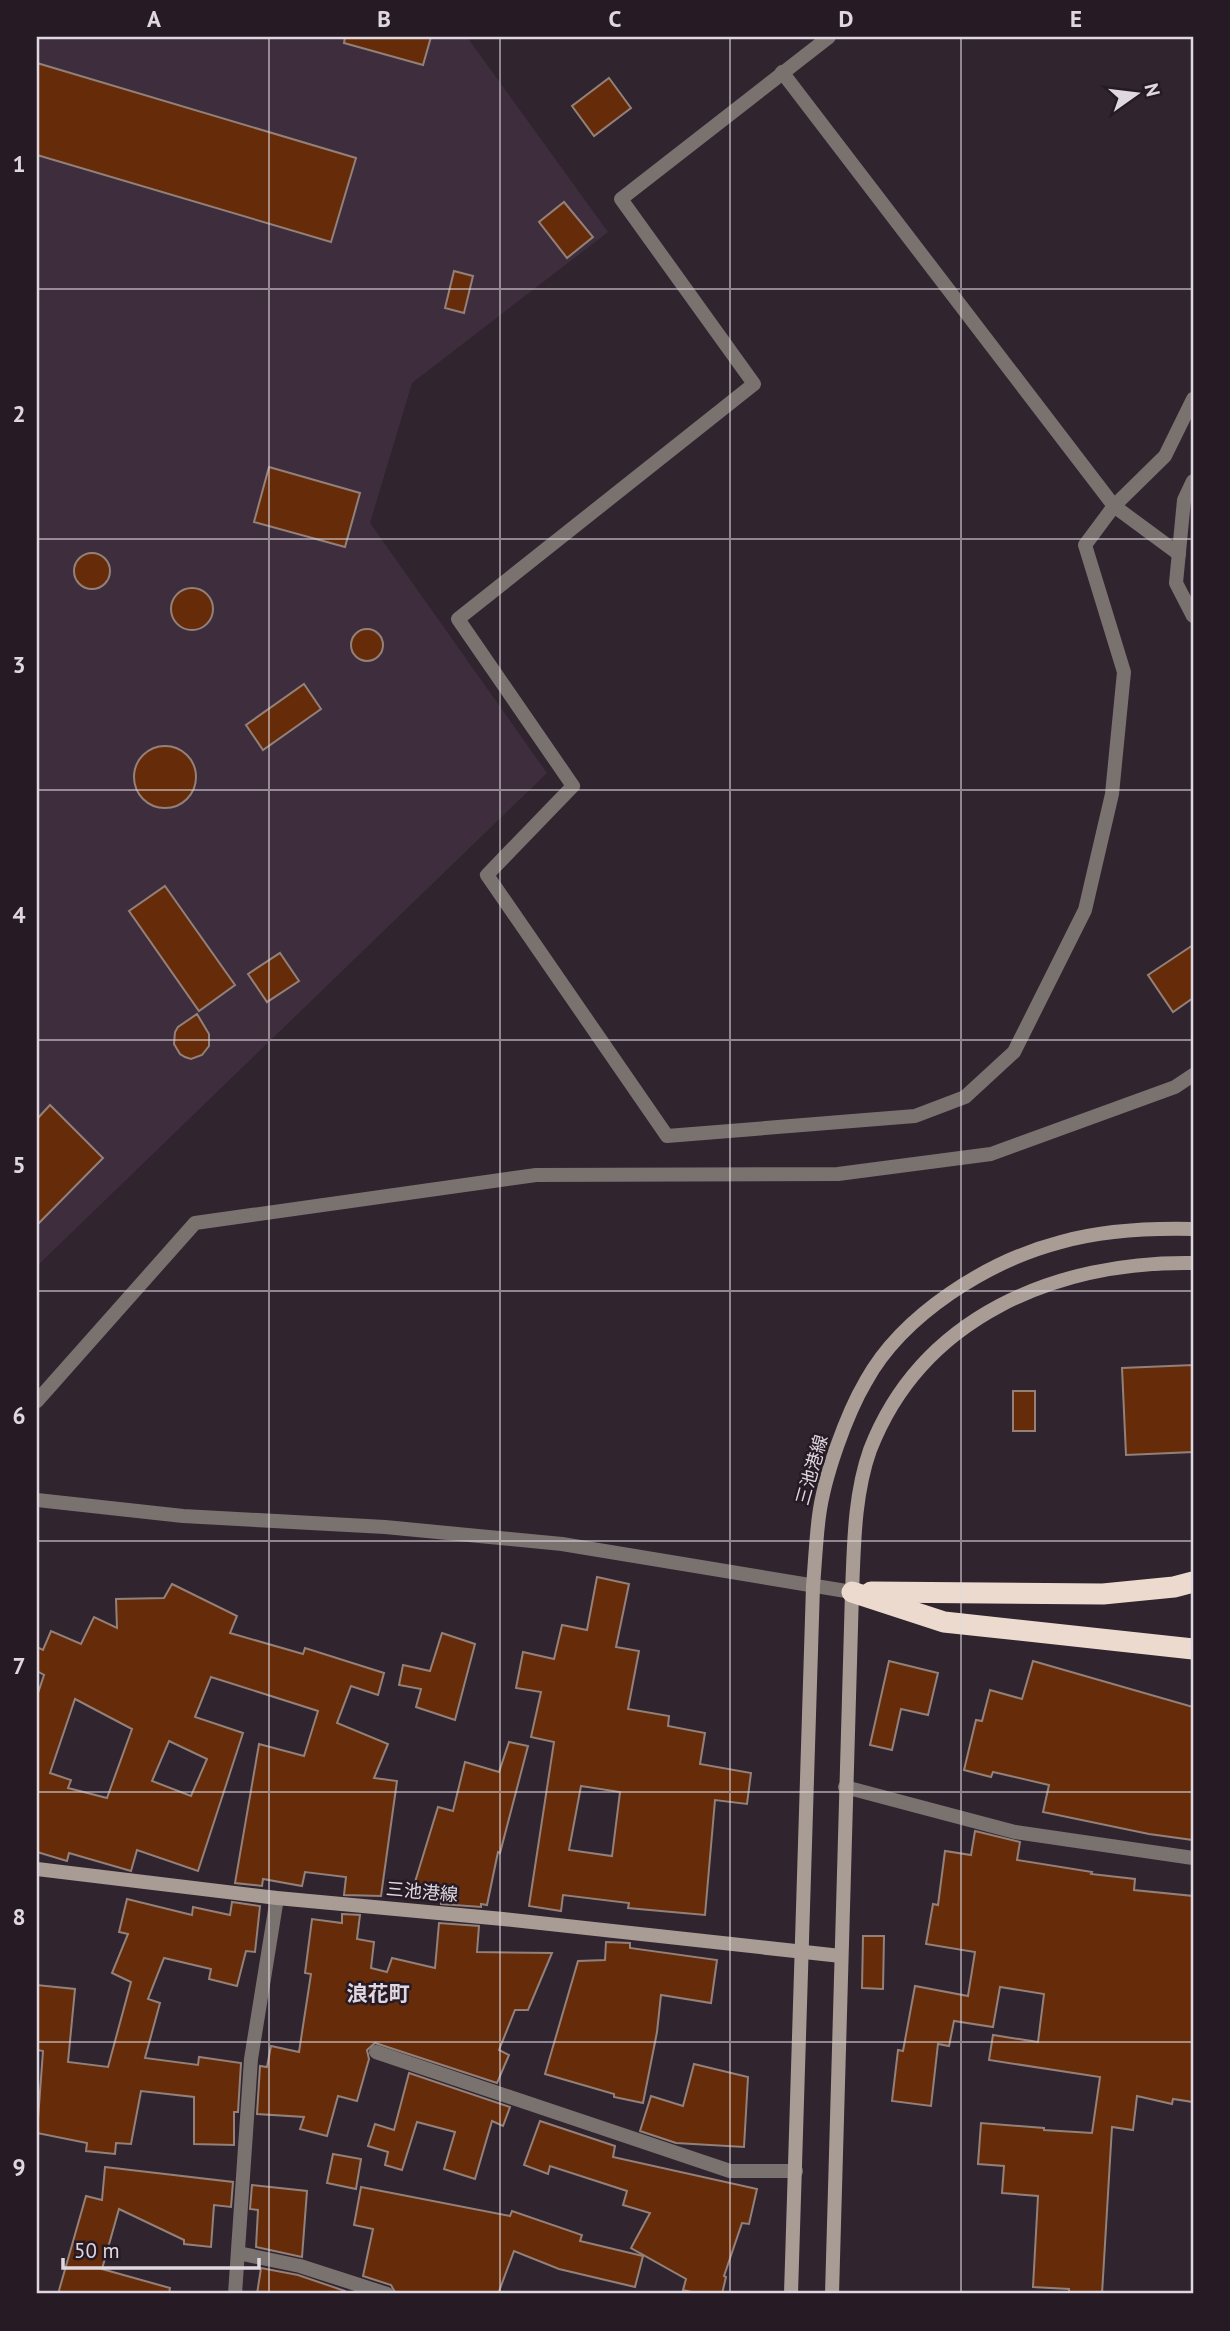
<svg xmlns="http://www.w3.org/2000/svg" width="1230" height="2331" viewBox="0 0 1230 2331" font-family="'PT Sans','Noto Sans JP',sans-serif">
<rect width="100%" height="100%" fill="#30242f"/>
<polygon fill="#3e2e3d" points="37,37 467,37 608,232 412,383 370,523 547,773 37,1266"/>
<g fill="#662c0a" stroke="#938179" stroke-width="2" fill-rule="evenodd">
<polygon points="345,37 431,37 423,65 344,43"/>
<polygon points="37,63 356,158 331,242 37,155"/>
<polygon points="609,78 631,108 594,136 572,106"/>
<polygon points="564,202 593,237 567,258 539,222"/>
<polygon points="454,271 473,276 464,313 445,308"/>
<polygon points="269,467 360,493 345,547 254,522"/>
<circle cx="92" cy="571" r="18"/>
<circle cx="192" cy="609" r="21"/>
<circle cx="367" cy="645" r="16"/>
<polygon points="304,684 321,709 263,750 246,725"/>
<circle cx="165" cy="777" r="31"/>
<polygon points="165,886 235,985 199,1011 129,911"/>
<polygon points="1193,945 1193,998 1173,1012 1148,975"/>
<polygon points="280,953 299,981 267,1002 248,974"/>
<polygon points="197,1014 209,1034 209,1046 202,1055 191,1059 185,1057 180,1054 174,1044 175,1032 178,1027"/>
<polygon points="50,1105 103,1158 37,1225 37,1119"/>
<polygon points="1193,1365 1193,1452 1126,1455 1122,1368"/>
<rect x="1013" y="1391" width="22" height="40"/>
<path d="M 597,1577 L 629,1584 L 616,1647 L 639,1651 L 628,1709 L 669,1716 L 668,1726 L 705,1733 L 700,1764 L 751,1773 L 747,1804 L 715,1800 L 705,1915 L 628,1908 L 629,1903 L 563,1895 L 561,1911 L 529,1906 L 554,1742 L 531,1737 L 541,1692 L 516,1688 L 523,1652 L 554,1659 L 562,1625 L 587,1630 ZM 581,1786 L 620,1792 L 612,1856 L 569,1850 Z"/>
<path d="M 172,1584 L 237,1616 L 230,1633 L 303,1654 L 305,1648 L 384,1673 L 378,1695 L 351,1686 L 337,1723 L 388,1744 L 374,1778 L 397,1781 L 381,1896 L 344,1895 L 346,1877 L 305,1872 L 302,1886 L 263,1879 L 262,1886 L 235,1883 L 259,1744 L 304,1756 L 318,1711 L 211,1677 L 195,1717 L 243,1733 L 198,1871 L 137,1850 L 131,1871 L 69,1853 L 67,1861 L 37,1852 L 37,1696 L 44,1675 L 37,1671 L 37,1647 L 43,1650 L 51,1631 L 81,1644 L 94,1617 L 117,1628 L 116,1599 L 164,1598 ZM 75,1699 L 132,1729 L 107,1798 L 68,1788 L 71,1780 L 50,1773 ZM 169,1741 L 207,1759 L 191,1796 L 152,1781 Z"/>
<polygon points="442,1633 475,1644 455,1720 416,1707 421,1689 399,1685 403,1665 430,1671"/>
<polygon points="889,1661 938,1673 928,1715 901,1709 892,1750 870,1745"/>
<polygon points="1033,1661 1193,1707 1193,1840 1149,1834 1043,1812 1049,1785 993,1772 991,1777 964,1770 976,1720 982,1721 990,1690 1022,1699"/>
<polygon points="509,1742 528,1746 500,1853 498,1852 487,1905 481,1904 481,1907 441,1904 441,1897 411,1895 438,1807 453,1811 465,1762 499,1772"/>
<polygon points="975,1831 1020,1842 1017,1860 1092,1872 1091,1874 1135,1879 1134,1890 1193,1896 1193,2102 1173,2099 1172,2104 1137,2096 1133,2130 1112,2127 1102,2294 1069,2294 1069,2289 1033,2287 1038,2196 1002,2193 1004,2166 978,2164 981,2123 1044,2128 1044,2130 1092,2133 1100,2077 989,2060 993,2035 1038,2042 1044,1994 1000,1987 993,2027 954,2021 949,2046 938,2044 931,2106 892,2101 898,2050 903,2051 915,1986 968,1996 975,1952 926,1944 933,1904 938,1905 945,1851 971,1855"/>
<polygon points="127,1899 192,1915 193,1907 230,1915 232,1902 260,1906 255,1952 246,1951 237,1986 209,1979 211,1969 164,1958 148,1999 160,2003 145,2058 198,2065 199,2057 241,2063 238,2112 234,2112 234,2145 194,2144 194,2097 141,2091 131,2144 116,2143 115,2154 86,2151 87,2143 37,2133 43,2051 37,2050 37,1985 75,1989 68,2062 108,2067 131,1982 112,1973 128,1934 119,1932"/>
<polygon points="342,1914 360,1915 357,1939 374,1942 371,1968 387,1972 392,1958 435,1968 439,1923 479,1926 477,1952 552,1953 528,2010 515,2010 499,2050 509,2055 497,2083 375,2043 367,2050 369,2059 357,2101 338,2096 327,2136 300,2129 304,2117 257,2114 260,2066 267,2067 271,2046 299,2052 311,1974 305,1973 312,1919 342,1923"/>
<polygon points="863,1936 884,1936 883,1989 862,1988"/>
<polygon points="606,1942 630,1943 630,1948 717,1960 711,2003 661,1995 657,2032 643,2103 614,2097 614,2094 545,2074 578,1961 605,1960"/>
<polygon points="694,2064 748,2077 744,2147 676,2143 640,2131 651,2096 683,2106"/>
<polygon points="409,2073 510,2107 503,2126 492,2121 475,2179 444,2169 455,2132 417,2122 402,2170 385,2165 388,2152 368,2146 375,2124 394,2130"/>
<polygon points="540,2121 615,2146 613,2157 757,2189 749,2224 742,2223 724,2276 726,2277 722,2294 699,2294 683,2290 686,2279 631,2248 650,2213 623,2205 627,2191 550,2166 548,2174 524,2165"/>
<polygon points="333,2154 361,2159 356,2189 327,2183"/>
<polygon points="105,2167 233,2182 231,2207 214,2205 211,2247 184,2244 184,2240 119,2209 102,2269 170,2288 169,2294 58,2294 86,2196 102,2200"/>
<polygon points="252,2185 307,2191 302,2257 256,2247 258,2210 250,2209"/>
<polygon points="361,2187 510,2216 512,2211 582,2235 580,2241 643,2256 635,2287 559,2269 514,2251 498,2294 396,2294 391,2285 363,2276 373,2229 354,2225"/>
<polygon points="261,2268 298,2275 345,2291 345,2294 257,2294"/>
</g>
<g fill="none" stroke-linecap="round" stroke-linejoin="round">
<g stroke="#7a726e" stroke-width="14">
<polyline points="829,37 621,199 754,384 458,619 573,786 487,875 667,1136 915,1116 965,1097 1014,1052 1085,910 1112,794 1124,672 1085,545 1114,506 1165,456 1193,399"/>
<polyline points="782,72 1114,506 1179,554"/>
<polyline points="1193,481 1184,500 1176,583 1193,616"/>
</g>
<g stroke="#7a726e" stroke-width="14">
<polyline points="37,1401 195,1223 536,1175 838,1174 991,1154 1175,1087 1193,1075"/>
<polyline points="845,1787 1015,1832 1193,1858"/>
<polyline points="376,2052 730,2171 796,2171"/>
<polyline points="238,2253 300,2266 387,2294"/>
<polyline points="235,2294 251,2059 277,1898"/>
</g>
<polyline stroke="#7a726e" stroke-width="14" points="37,1500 183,1516 385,1527 562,1544 852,1592"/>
<g stroke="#a89c95" stroke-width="14">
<polyline points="37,1869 277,1898 503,1919 841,1956"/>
<path d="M 791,2294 L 813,1586 C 815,1563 816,1539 819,1516 C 824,1477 846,1415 866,1381 C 903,1314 988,1261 1061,1242 C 1104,1230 1149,1228 1193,1229"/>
<path d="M 832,2294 L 852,1592 C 854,1546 854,1495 870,1450 C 922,1316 1057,1261 1193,1263"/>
</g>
<g stroke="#eddacf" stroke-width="21">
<polyline points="852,1592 944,1622 1193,1649"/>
<polyline points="871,1592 1103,1594 1174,1587 1193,1582"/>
</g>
</g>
<path fill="none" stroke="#e0d8e0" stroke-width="2" stroke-opacity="0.55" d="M 269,37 L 269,2294M 500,37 L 500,2294M 730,37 L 730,2294M 961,37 L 961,2294M 37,289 L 1193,289M 37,539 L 1193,539M 37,790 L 1193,790M 37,1040 L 1193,1040M 37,1291 L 1193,1291M 37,1541 L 1193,1541M 37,1792 L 1193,1792M 37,2042 L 1193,2042"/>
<g text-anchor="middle" stroke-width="5" stroke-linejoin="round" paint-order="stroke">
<g font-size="18" fill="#e0d8e0" stroke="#261b25">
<text transform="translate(812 1470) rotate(-74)" y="6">三池港線</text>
<text transform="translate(422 1892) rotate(5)" y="6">三池港線</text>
</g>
<g font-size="21" font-weight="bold" fill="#e0d8e0" stroke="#261b25">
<text x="378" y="2001">浪花町</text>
</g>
</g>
<rect width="1230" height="2331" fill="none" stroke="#261b25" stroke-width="77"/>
<g transform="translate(1136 94) rotate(76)" stroke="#261b25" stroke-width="5" paint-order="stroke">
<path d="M0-5L12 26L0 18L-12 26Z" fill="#e0d8e0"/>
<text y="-10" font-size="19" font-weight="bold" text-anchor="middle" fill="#e0d8e0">N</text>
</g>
<path d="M63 2258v10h196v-10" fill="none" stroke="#e0d8e0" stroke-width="3.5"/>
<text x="74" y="2258" font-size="21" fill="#e0d8e0" stroke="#261b25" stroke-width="5" paint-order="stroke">50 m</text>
<rect x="38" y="38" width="1154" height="2254" fill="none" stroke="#e0d8e0" stroke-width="2.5"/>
<g font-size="23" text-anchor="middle" font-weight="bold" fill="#e0d8e0">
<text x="154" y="27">A</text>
<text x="384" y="27">B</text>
<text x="615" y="27">C</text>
<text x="846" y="27">D</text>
<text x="1076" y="27">E</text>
<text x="19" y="172">1</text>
<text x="19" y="422">2</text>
<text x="19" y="673">3</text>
<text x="19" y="923">4</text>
<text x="19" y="1173">5</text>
<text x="19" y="1424">6</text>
<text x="19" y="1674">7</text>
<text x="19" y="1925">8</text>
<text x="19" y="2175">9</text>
</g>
</svg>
